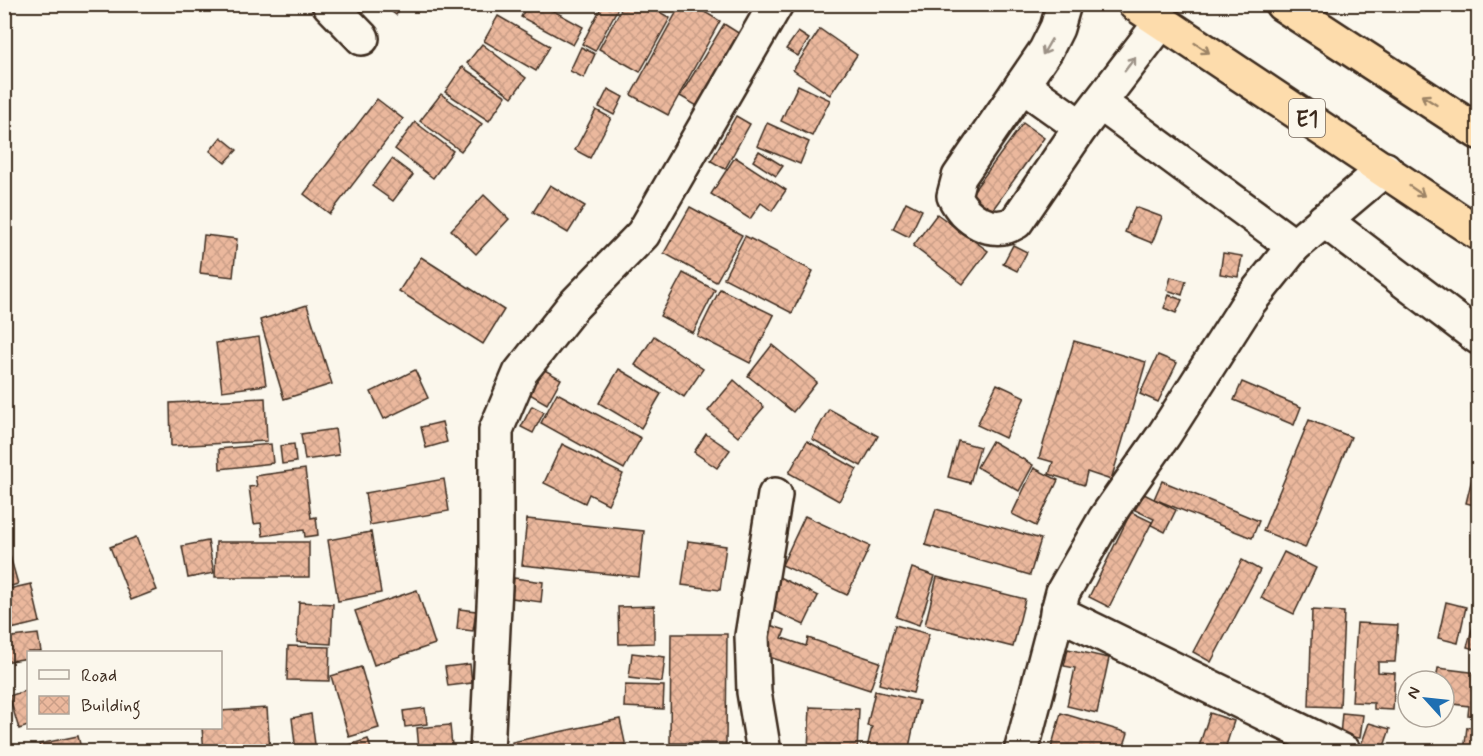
<svg xmlns="http://www.w3.org/2000/svg" width="1483" height="756" viewBox="0 0 1483 756" font-family="Mynerve,sans-serif">
<defs>
<pattern id="building-cross-hatch" width="8" height="8" patternUnits="userSpaceOnUse" patternTransform="scale(1.5)"><rect width="8" height="8" fill="#ebb89d"/><path d="M0 0l8 8M0 8l8-8" fill="none" stroke="#ca9e87"/></pattern>
</defs>
<rect width="100%" height="100%" fill="#fbf7ec"/>
<filter id="ink" filterUnits="userSpaceOnUse"><feTurbulence type="fractalNoise" baseFrequency=".0167" numOctaves="2"/><feDisplacementMap in="SourceGraphic" scale="12" xChannelSelector="R" yChannelSelector="G"/><feConvolveMatrix kernelMatrix="1 2 1 2 8 2 1 2 1" color-interpolation-filters="sRGB"/></filter>
<g filter="url(#ink)">
<g fill="url(#building-cross-hatch)" stroke="#3b2a1e" stroke-width="1.5">
<polygon points="381,4 403,4 396,15"/>
<polygon points="528,4 541,4 583,27 573,45 521,17"/>
<polygon points="603,4 620,4 595,51 582,44"/>
<polygon points="624,4 646,4 670,18 640,72 599,49"/>
<polygon points="681,4 691,4 720,21 668,115 631,95"/>
<polygon points="498,16 550,46 536,71 484,41"/>
<polygon points="724,24 748,39 704,110 680,96"/>
<polygon points="820,29 857,55 830,95 793,70"/>
<polygon points="798,32 809,39 798,56 786,49"/>
<polygon points="482,44 526,78 512,97 467,63"/>
<polygon points="581,47 595,54 584,78 570,71"/>
<polygon points="462,67 506,96 489,121 445,92"/>
<polygon points="798,85 830,100 812,136 781,121"/>
<polygon points="608,89 623,97 614,115 599,107"/>
<polygon points="441,94 482,124 461,151 420,121"/>
<polygon points="377,99 403,119 330,214 304,194"/>
<polygon points="596,110 611,118 590,158 575,150"/>
<polygon points="736,116 750,124 725,169 711,161"/>
<polygon points="415,122 453,151 433,178 395,149"/>
<polygon points="767,123 809,142 800,164 757,146"/>
<polygon points="1023,123 1044,138 991,212 969,197"/>
<polygon points="221,137 237,150 225,163 210,151"/>
<polygon points="759,151 783,166 776,176 753,161"/>
<polygon points="735,157 786,190 772,211 761,203 750,219 711,194"/>
<polygon points="392,159 413,175 393,201 372,186"/>
<polygon points="550,185 585,206 568,233 533,212"/>
<polygon points="484,195 509,219 476,254 451,230"/>
<polygon points="906,202 922,210 909,237 893,229"/>
<polygon points="690,207 742,235 716,282 664,253"/>
<polygon points="1135,207 1162,217 1152,243 1125,232"/>
<polygon points="937,214 988,251 963,284 913,246"/>
<polygon points="204,235 237,239 233,277 200,273"/>
<polygon points="745,236 813,271 792,313 724,278"/>
<polygon points="1013,245 1027,252 1017,271 1003,264"/>
<polygon points="1223,253 1242,256 1238,277 1220,274"/>
<polygon points="421,257 504,310 483,344 399,291"/>
<polygon points="683,273 715,290 693,333 660,316"/>
<polygon points="1171,277 1186,281 1182,295 1167,290"/>
<polygon points="720,289 774,315 750,363 697,336"/>
<polygon points="1169,295 1182,300 1176,313 1164,308"/>
<polygon points="307,305 332,384 284,399 260,320"/>
<polygon points="654,336 703,369 684,397 635,365"/>
<polygon points="259,337 266,385 222,391 216,343"/>
<polygon points="1074,341 1146,362 1111,480 1087,472 1084,485 1049,474 1053,462 1039,458"/>
<polygon points="772,345 817,382 793,412 748,376"/>
<polygon points="1158,355 1177,363 1158,402 1140,394"/>
<polygon points="541,368 561,379 547,404 528,393"/>
<polygon points="619,369 661,394 641,428 599,403"/>
<polygon points="415,370 428,398 384,419 371,392"/>
<polygon points="734,380 764,407 738,437 708,411"/>
<polygon points="1242,382 1301,407 1294,425 1234,400"/>
<polygon points="997,384 1025,397 1005,438 977,425"/>
<polygon points="557,393 641,438 624,469 541,423"/>
<polygon points="265,398 267,441 171,446 170,403"/>
<polygon points="532,406 544,412 533,433 521,427"/>
<polygon points="829,409 878,436 861,466 812,439"/>
<polygon points="1309,420 1351,437 1305,548 1263,531"/>
<polygon points="442,422 447,442 426,448 421,427"/>
<polygon points="335,429 339,455 305,460 301,434"/>
<polygon points="706,434 730,450 717,468 694,452"/>
<polygon points="807,441 857,469 839,501 789,473"/>
<polygon points="958,441 980,447 970,483 948,477"/>
<polygon points="992,441 1033,465 1019,491 977,467"/>
<polygon points="271,444 273,463 220,469 219,449"/>
<polygon points="294,444 296,462 282,464 280,446"/>
<polygon points="562,444 623,474 608,504 589,494 585,503 544,483"/>
<polygon points="1478,454 1478,506 1466,503"/>
<polygon points="1034,468 1058,480 1036,526 1012,514"/>
<polygon points="305,469 311,518 316,517 318,535 305,537 304,530 263,536 261,523 254,524 249,487 257,486 255,476"/>
<polygon points="444,479 449,511 370,525 365,493"/>
<polygon points="1162,481 1259,521 1252,538 1154,499"/>
<polygon points="1144,494 1176,510 1165,532 1151,525 1154,519 1135,510"/>
<polygon points="936,509 1041,539 1030,575 925,545"/>
<polygon points="1131,512 1152,522 1109,607 1089,597"/>
<polygon points="805,516 870,546 847,595 782,565"/>
<polygon points="527,519 644,531 639,577 522,565"/>
<polygon points="371,532 381,593 338,601 328,540"/>
<polygon points="136,537 157,590 131,600 110,547"/>
<polygon points="208,541 214,573 188,578 182,546"/>
<polygon points="688,541 726,546 720,590 682,585"/>
<polygon points="216,542 309,542 309,577 215,577"/>
<polygon points="1284,552 1316,568 1294,614 1261,598"/>
<polygon points="10,556 18,584 4,588 4,557"/>
<polygon points="1242,560 1260,570 1211,662 1193,652"/>
<polygon points="912,568 935,576 919,625 896,617"/>
<polygon points="777,576 818,596 804,625 763,606"/>
<polygon points="937,577 1025,599 1013,647 925,625"/>
<polygon points="514,578 543,582 541,602 512,598"/>
<polygon points="31,584 40,622 7,630 4,618 4,590"/>
<polygon points="417,590 435,644 374,665 355,611"/>
<polygon points="299,602 333,604 331,644 297,642"/>
<polygon points="1446,602 1466,607 1458,643 1438,638"/>
<polygon points="654,606 654,643 619,644 618,607"/>
<polygon points="1478,608 1478,650 1467,647"/>
<polygon points="459,609 476,611 473,631 457,629"/>
<polygon points="1312,610 1344,612 1340,707 1309,706"/>
<polygon points="1357,623 1398,625 1395,662 1378,662 1378,672 1395,673 1393,710 1374,709 1374,703 1352,702"/>
<polygon points="767,624 785,630 782,638 806,646 808,638 880,662 870,690 757,653"/>
<polygon points="895,625 929,634 913,693 879,684"/>
<polygon points="38,634 41,652 28,652 28,658 4,662 4,638"/>
<polygon points="671,634 727,634 726,743 670,743"/>
<polygon points="288,646 330,647 329,681 287,680"/>
<polygon points="1068,649 1109,658 1097,713 1067,706 1075,668 1064,666"/>
<polygon points="632,653 665,657 662,682 629,678"/>
<polygon points="470,664 472,683 448,686 445,667"/>
<polygon points="361,667 379,728 349,737 331,676"/>
<polygon points="1438,668 1478,673 1478,716 1468,715 1469,706 1444,703 1444,681 1436,681"/>
<polygon points="625,685 664,686 663,709 624,707"/>
<polygon points="28,690 28,726 19,729 9,696"/>
<polygon points="875,691 919,701 908,752 866,752 872,727 867,726"/>
<polygon points="810,707 859,709 857,752 808,750"/>
<polygon points="267,708 270,751 204,752 202,728 220,728 220,711"/>
<polygon points="425,708 427,724 405,727 403,711"/>
<polygon points="1061,713 1128,733 1122,752 1050,752"/>
<polygon points="1210,713 1234,721 1224,752 1197,752"/>
<polygon points="1342,713 1363,715 1360,738 1340,736"/>
<polygon points="311,714 316,752 296,752 292,718"/>
<polygon points="620,719 627,752 513,752 512,742"/>
<polygon points="1369,723 1390,729 1382,752 1361,745"/>
<polygon points="450,725 452,746 419,749 417,728"/>
<polygon points="1467,727 1478,729 1478,752 1464,752"/>
<polygon points="78,736 82,752 41,752 39,744"/>
<polygon points="368,739 372,752 350,752 349,745"/>
</g>
<g fill="none" stroke-linecap="round" stroke-linejoin="round">
<g stroke="#3b2a1e" stroke-width="38">
<g id="minor">
<polyline points="329,4 362,38"/>
<path d="M 1064,4 L 1057,28 L 1046,50 L 959,177 L 954,196 C 965,219 992,237 1016,222 L 1081,127 L 1162,21"/>
<polyline points="1022,85 1081,127"/>
<polyline points="1100,103 1294,246"/>
<polyline points="1324,220 1478,337"/>
<polyline points="1057,612 1344,752"/>
<polyline points="487,752 496,565 496,430 520,373 573,306 643,234 776,4"/>
<polyline points="764,752 754,692 752,636 775,495"/>
<polyline points="1021,752 1063,592 1105,519 1164,435 1249,302 1294,246 1385,169"/>
</g>
</g>
<g stroke="#3b2a1e" stroke-width="38">
<g id="highway">
<polyline points="1135,4 1478,233"/>
<polyline points="1282,4 1478,132"/>
</g>
</g>
<use href="#minor" stroke="#fbf7ec" stroke-width="33"/>
<use href="#highway" stroke="#fddcac" stroke-width="33"/>
</g>
<defs><path id="oneway-shaft" d="M-6 0H5M1.5-3L5.5 0L1.5 3" fill="none" stroke-width="1.6" stroke-linecap="round" stroke-linejoin="round" transform="scale(1.5)"/></defs>
<g stroke="#9b9085">
<use href="#oneway-shaft" transform="translate(1047 47) rotate(120)"/>
<use href="#oneway-shaft" transform="translate(1130 64) rotate(-53)"/>
</g>
<g stroke="#9c8365">
<use href="#oneway-shaft" transform="translate(1202 48) rotate(34)"/>
<use href="#oneway-shaft" transform="translate(1429 100) rotate(-147)"/>
<use href="#oneway-shaft" transform="translate(1417 191) rotate(34)"/>
</g>
</g>
<g text-anchor="middle" stroke-width="6" stroke-linejoin="round" paint-order="stroke">
<rect fill="#fbf7ec" stroke="#75685c" stroke-width="1.5" x="1289" y="99" width="36" height="38" rx="4.5"/>
<g font-size="22" font-weight="bold" fill="#3b2a1e">
<text x="1307" y="126">E1</text>
</g>
</g>
<rect width="1483" height="756" fill="none" stroke="#fbf7ec" stroke-width="24"/>
<rect x="12" y="12" width="1459" height="732" fill="none" stroke="#3b2a1e" stroke-width="2" filter="url(#ink)"/>
<rect x="27" y="651" width="195" height="78" fill="#fbf7ec" stroke="#aea59a" stroke-width="1.5"/>
<rect x="39" y="670" width="30" height="9" fill="#fbf7ec" stroke="#aea59a" stroke-width="1.5"/>
<text x="81" y="681" font-size="18" fill="#3b2a1e">Road</text>
<rect x="39" y="696" width="30" height="18" fill="url(#building-cross-hatch)" stroke="#aea59a" stroke-width="1.5"/>
<text x="81" y="711" font-size="18" fill="#3b2a1e">Building</text>
<g transform="translate(1426 699) rotate(297)"><circle r="28" fill="#fbf7ec" stroke="#aea59a" stroke-width="1.5"/>
<path d="M0-4.5L10 22L0 15L-10 22Z" fill="#1f6fb2"/>
<text y="-9" font-size="16" font-weight="bold" text-anchor="middle" fill="#3b2a1e">N</text>
</g>
</svg>
